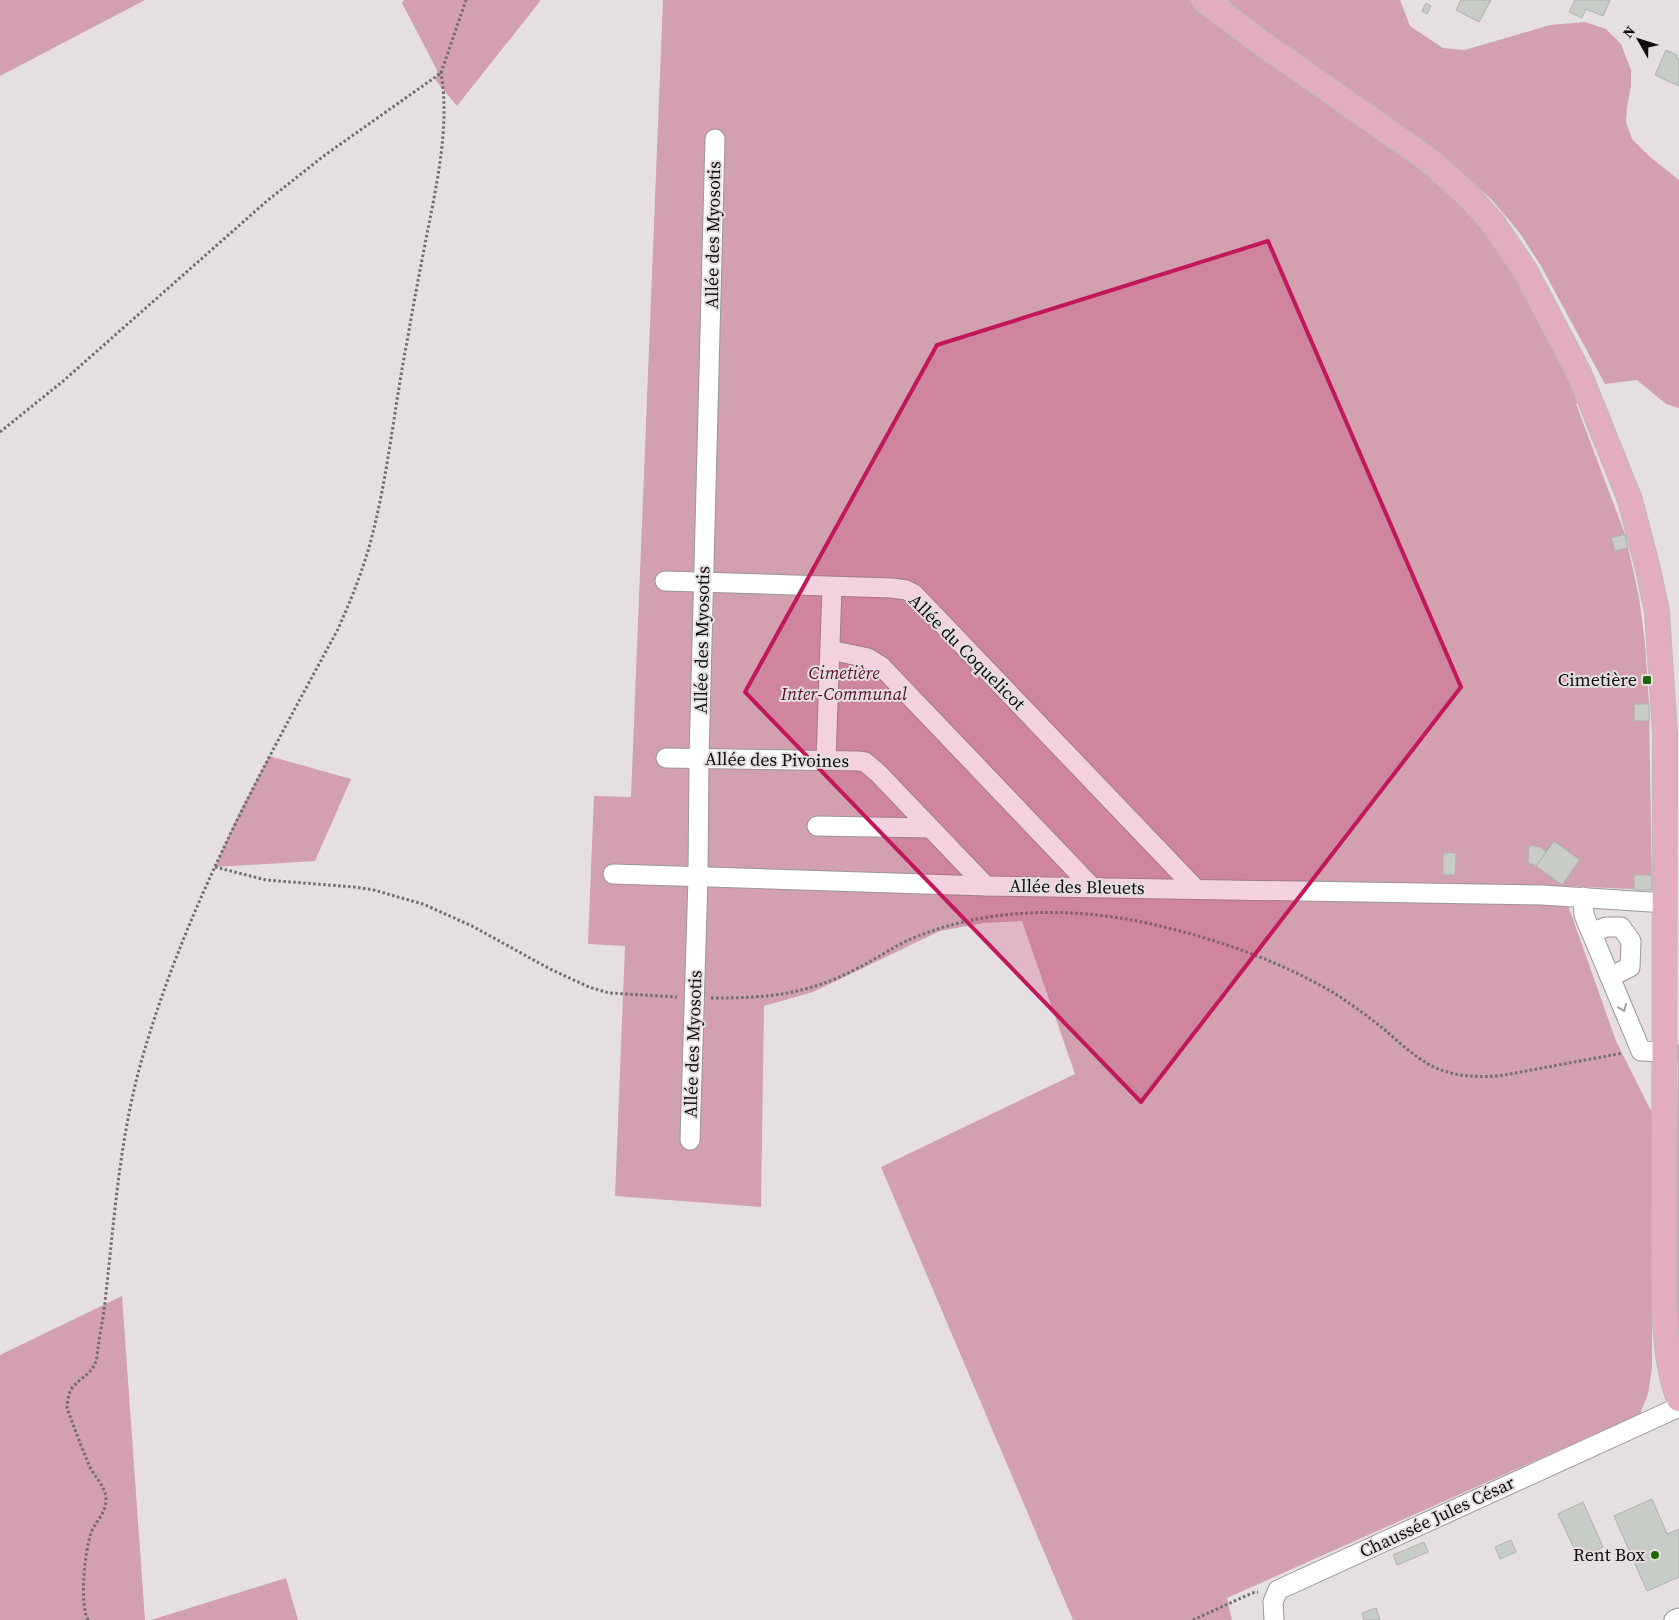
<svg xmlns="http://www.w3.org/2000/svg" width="1679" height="1620" viewBox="0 0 1679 1620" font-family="'Source Serif 4',serif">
<rect width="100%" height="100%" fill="#e6dfe1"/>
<g fill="#d2a0af">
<polygon points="0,0 145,0 0,76"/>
<polygon points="404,0 541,0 457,106 436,81 437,70 402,3"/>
<polygon points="663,0 1190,0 1205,13 1422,167 1455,195 1486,230 1514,268 1581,400 1576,404 1625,534 1639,597 1645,643 1649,704 1652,890 1566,886 1565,905 1568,905 1616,1041 1653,1115 1652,1368 1648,1394 1640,1414 1227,1598 1232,1620 1073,1620 881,1167 1075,1074 1022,921 984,923 940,931 813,992 764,1006 761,1207 615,1196 625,946 588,944 594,796 631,797"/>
<polygon points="1226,0 1400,0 1410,26 1443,48 1465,50 1550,25 1585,22 1606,29 1621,44 1631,70 1631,86 1627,107 1626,122 1632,139 1649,156 1679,180 1679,408 1666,404 1637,380 1605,384 1541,266 1519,232 1492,200 1465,176 1275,38"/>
<polygon points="269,756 351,779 315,861 215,867 236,819"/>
<polygon points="1675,1043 1679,1045 1679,1353 1674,1305 1678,1066"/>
<polygon points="122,1296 145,1620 0,1620 0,1355"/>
<polygon points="286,1578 298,1620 151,1620"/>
</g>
<g fill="#c8ccc7" stroke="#adb1ac">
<polygon points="1461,0 1491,0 1479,22 1456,10"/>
<polygon points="1575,0 1610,0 1603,16 1586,9 1582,18 1569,12"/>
<polygon points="1426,3 1431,6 1427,14 1422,11"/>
<polygon points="1666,50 1677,55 1676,58 1679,59 1679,86 1655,75"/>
<polygon points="1625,534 1628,548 1615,551 1611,538"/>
<rect x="1634" y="704" width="15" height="17"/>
<polygon points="1554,841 1580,860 1562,885 1536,866"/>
<polygon points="1529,845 1540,847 1546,852 1536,866 1528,863"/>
<polygon points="1443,853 1456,853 1455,875 1443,875"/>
<rect x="1634" y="875" width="18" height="15"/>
<polygon points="1652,1499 1667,1534 1679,1529 1679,1577 1647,1591 1614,1516"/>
<polygon points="1583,1502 1603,1547 1579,1559 1558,1514"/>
<polygon points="1511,1540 1516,1552 1500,1559 1495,1547"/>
<polygon points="1424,1542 1428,1552 1397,1565 1393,1555"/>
<polygon points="1376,1608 1380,1620 1364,1620 1362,1613"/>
</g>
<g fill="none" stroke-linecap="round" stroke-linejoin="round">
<g stroke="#9b9596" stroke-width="21">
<g id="minor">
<polyline points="665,581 892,588 906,590 914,594 1195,888"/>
<polyline points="830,650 868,658 881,666 1092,887"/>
<polyline points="666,758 858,761 865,762 878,773 986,886"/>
<polyline points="826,760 832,587"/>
<polyline points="817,826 930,828"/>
<polyline points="613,874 986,886 1542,895 1666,903"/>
<polyline points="1583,897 1584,915 1641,1051 1666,1052"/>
<polyline points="1592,933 1606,927 1621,927 1631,941 1630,967 1610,977"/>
<polyline points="690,1140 698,878 699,759 715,139"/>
<polyline points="1274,1620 1273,1602 1278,1590 1679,1407"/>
<polyline points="1674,1620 1679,1618"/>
</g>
</g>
<g stroke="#bcbbbb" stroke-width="26">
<path id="major" d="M 1204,0 L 1253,37 L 1430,161 L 1470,197 L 1493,223 L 1525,270 L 1579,373 L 1630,500 L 1648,569 L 1657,612 L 1665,734 L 1664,1304 C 1666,1336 1667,1369 1679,1399"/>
</g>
<g stroke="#716d6e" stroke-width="3" stroke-dasharray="2.5 2.5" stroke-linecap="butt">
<polyline points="441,73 466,0"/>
<polyline points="0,432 62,382 268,200 325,155 441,73"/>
<polyline points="215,867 266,880 354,887 374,890 398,897 423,904 472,926 550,969 589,987 609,993 677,997"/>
<path d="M 711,998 C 768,998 806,995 858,968 C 878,958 897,944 918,936 C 997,905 1087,907 1168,928 C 1225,942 1283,963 1334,993 C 1351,1004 1369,1017 1385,1030 C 1401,1044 1417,1059 1436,1068 C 1457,1077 1477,1077 1499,1076 L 1623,1053"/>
<path d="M 88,1620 C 79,1603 85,1551 91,1533 C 96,1520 106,1514 106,1499 C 106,1486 94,1477 89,1465 C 81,1446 74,1427 67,1408 C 68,1401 68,1393 72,1388 C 82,1376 95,1373 97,1356 C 99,1338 103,1320 105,1302 C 114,1223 119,1143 140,1066 C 183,911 261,771 337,631 C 352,598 366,563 374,528 C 389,467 395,403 407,342 C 413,306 420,270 427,234 C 437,183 450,124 441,73"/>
<polyline points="1193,1620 1252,1593 1258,1592"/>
</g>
<use href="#minor" stroke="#fff" stroke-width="19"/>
<use href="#major" stroke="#e2aebf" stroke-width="24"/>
</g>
<defs><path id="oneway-chevron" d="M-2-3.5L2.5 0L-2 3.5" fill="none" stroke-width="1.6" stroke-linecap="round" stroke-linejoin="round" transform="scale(1.25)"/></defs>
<use stroke="#9f9e9e" href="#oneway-chevron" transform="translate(1623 1008) rotate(67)"/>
<path fill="#c2185b" fill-opacity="0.2" stroke="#c2185b" stroke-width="4" stroke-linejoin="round" d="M 1268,241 L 1461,687 L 1141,1102 L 745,692 L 937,345 Z"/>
<g fill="#1e6906" stroke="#e6dfe1" stroke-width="2">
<rect x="1642" y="675" width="10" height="10" rx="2.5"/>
<circle cx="1655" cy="1555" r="5"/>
</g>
<g text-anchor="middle" stroke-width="4" stroke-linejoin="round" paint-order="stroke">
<g font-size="18" fill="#0f0d0d" stroke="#e6dfe1">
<text transform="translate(713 235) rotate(-89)" y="6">Allée des Myosotis</text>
<text transform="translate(702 640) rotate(-89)" y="6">Allée des Myosotis</text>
<text transform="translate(967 652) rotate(45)" y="6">Allée du Coquelicot</text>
<text transform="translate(777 760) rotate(1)" y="6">Allée des Pivoines</text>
<text transform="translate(1077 887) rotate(1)" y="6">Allée des Bleuets</text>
<text transform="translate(693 1044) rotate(-88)" y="6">Allée des Myosotis</text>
<text transform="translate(1437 1517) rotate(-25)" y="6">Chaussée Jules César</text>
</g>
<g font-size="18" font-style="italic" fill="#590e30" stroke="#e6dfe1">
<text x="844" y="679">Cimetière<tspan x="844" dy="21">Inter-Communal</tspan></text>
</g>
<g font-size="18" fill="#0f0d0d" stroke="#e6dfe1" text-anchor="end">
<text x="1637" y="686">Cimetière</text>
<text x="1645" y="1561">Rent Box</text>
</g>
</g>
<g transform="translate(1639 40) rotate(309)" stroke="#e6dfe1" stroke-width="4" paint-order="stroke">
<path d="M0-4L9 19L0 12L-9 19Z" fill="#0f0d0d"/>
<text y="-8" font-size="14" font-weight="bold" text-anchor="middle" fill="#0f0d0d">N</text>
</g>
</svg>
